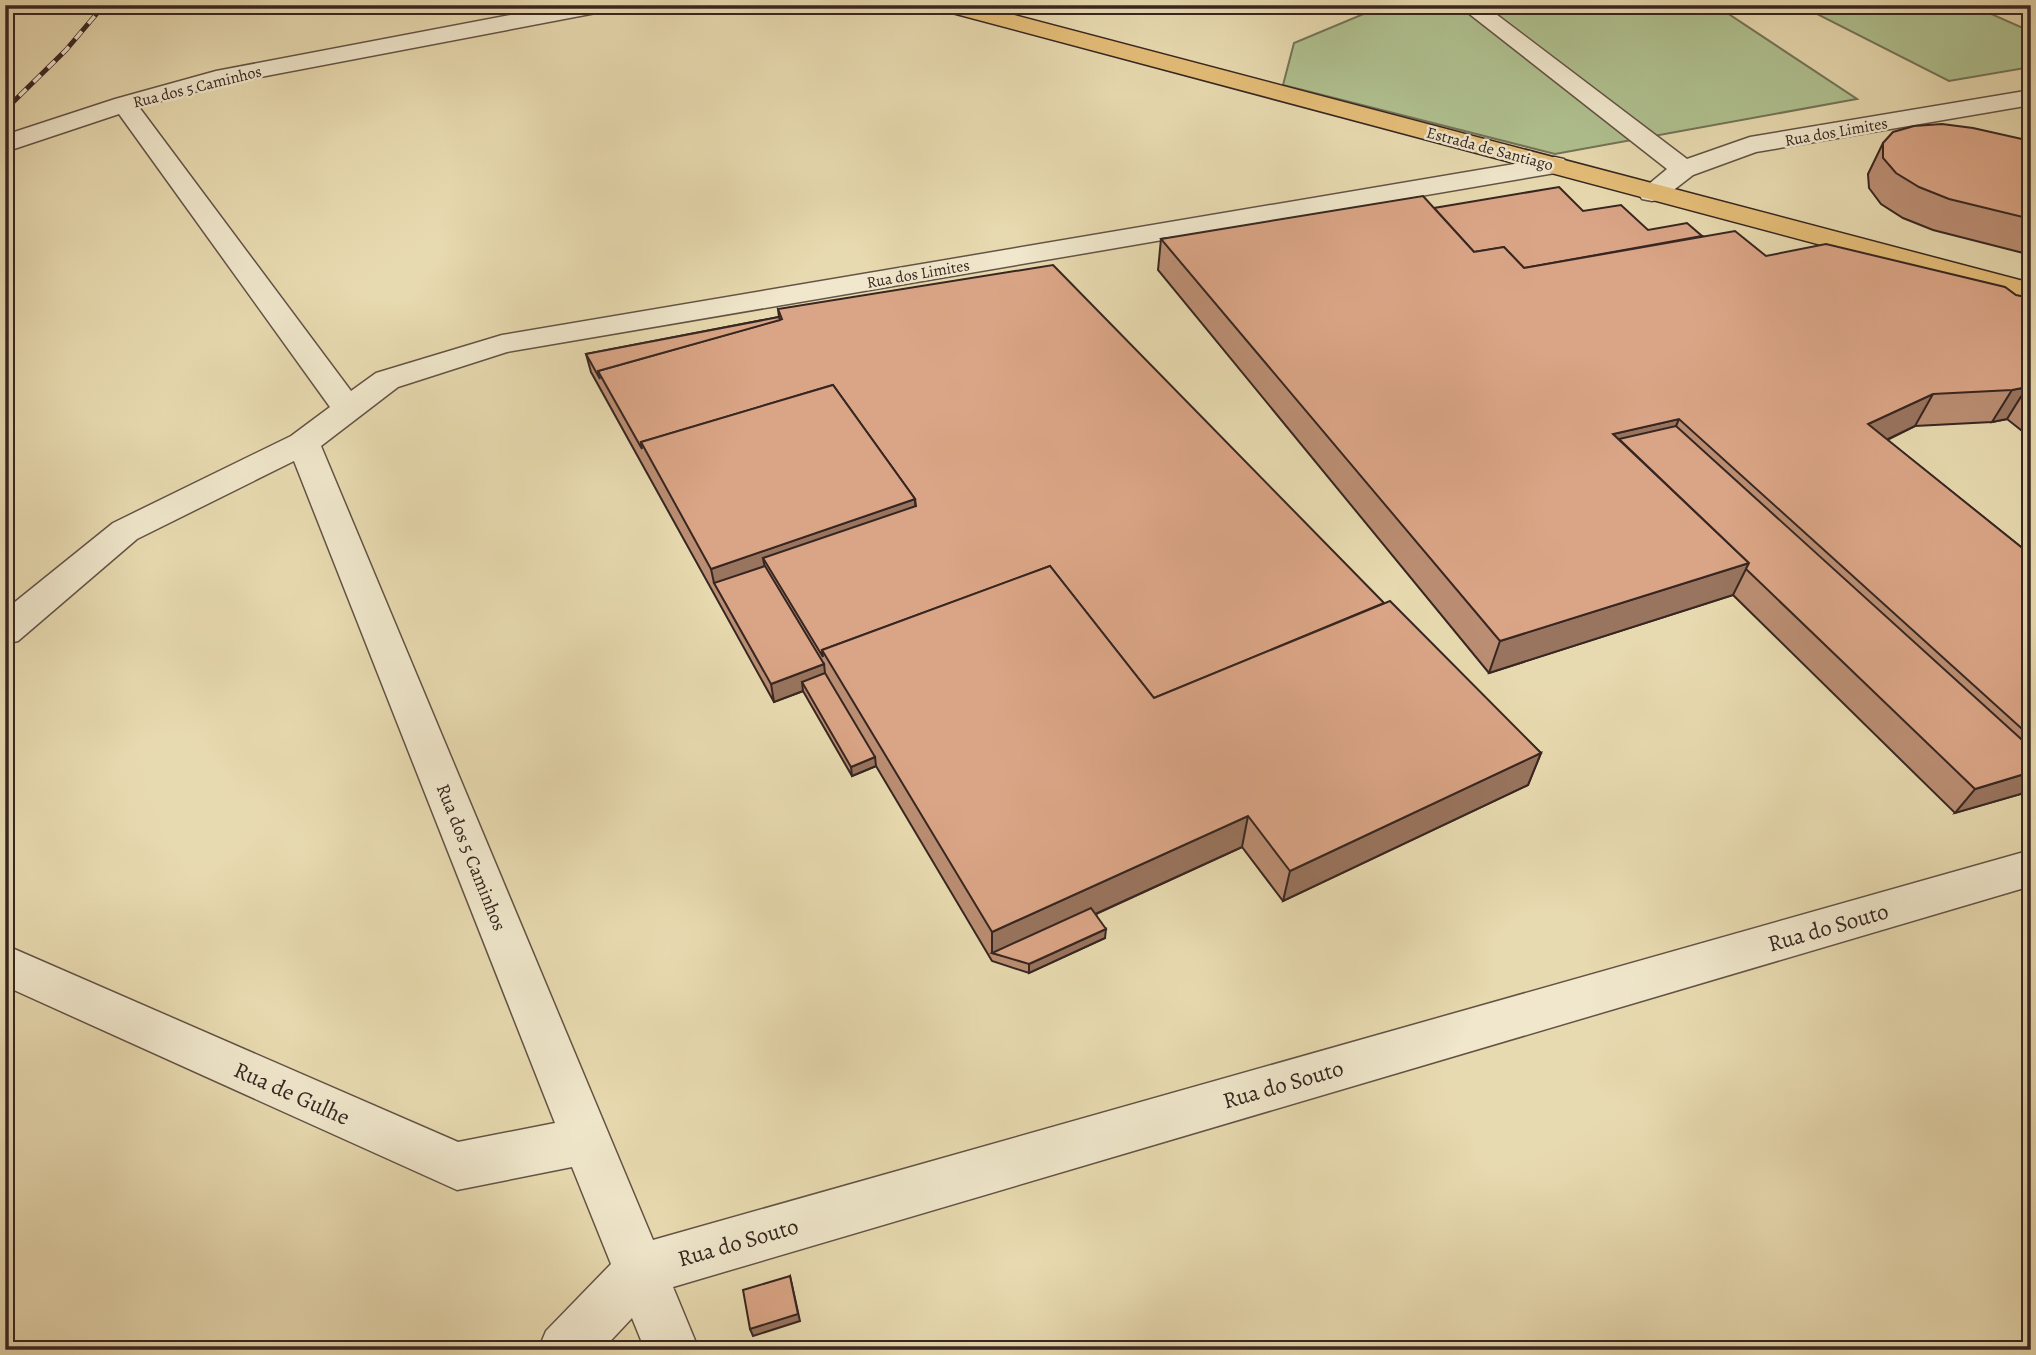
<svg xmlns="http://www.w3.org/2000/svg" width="2036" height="1355" viewBox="0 0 2036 1355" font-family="Alegreya,serif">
<rect width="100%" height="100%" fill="#e8dab0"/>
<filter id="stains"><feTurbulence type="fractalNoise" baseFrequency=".00286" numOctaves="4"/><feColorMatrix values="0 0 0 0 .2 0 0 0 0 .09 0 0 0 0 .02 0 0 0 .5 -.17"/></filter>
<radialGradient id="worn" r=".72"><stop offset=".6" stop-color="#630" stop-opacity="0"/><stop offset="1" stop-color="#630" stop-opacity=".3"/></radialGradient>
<g fill="#b0c190" stroke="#747458" stroke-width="2">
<polygon points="1385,5 1715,5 1857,99 1555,154 1283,85 1294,43"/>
<polygon points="1807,5 1971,5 2025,29 2031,27 2031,67 1949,81 1807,9"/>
</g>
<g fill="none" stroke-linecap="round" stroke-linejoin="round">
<g stroke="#635345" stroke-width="3">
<g id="minor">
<polygon points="5,5 32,5 29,10 5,14"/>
<polygon points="563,5 612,5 609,10 601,12 219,85 139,107 351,391 376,373 502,335 1555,157 1564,159 1568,165 1564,171 1555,173 507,352 398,387 321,446 653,1240 2031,850 2031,886 673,1287 699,1350 645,1350 632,1318 602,1350 538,1350 546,1331 611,1264 572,1167 457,1190 5,986 5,945 458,1142 555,1123 294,461 137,539 18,641 5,644 5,610 113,523 291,436 330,407 119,114 5,152 5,135 115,99 216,71"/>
<polygon points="1458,5 1484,5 1687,159 1750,137 2031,90 2031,105 1756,152 1693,175 1662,199 1652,201 1642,199 1638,193 1667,169"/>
</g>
</g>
<g stroke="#372621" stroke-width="3">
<polygon id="primary" points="938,5 976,5 2031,283 2031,301 941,10"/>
</g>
<use href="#minor" fill="#f0e7cc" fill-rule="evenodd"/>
<use href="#primary" fill="#e4bd78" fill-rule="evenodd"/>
<g stroke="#372621" stroke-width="5">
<polyline id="rail" points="5,110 66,50 104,5"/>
</g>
<use href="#rail" stroke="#f0e7cc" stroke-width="3.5" stroke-dasharray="10" stroke-linecap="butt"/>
</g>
<g fill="#bb8e73" stroke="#372621" stroke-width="2">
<polygon points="2031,141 2031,255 1933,230 1903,218 1881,204 1869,188 1868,174 1883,143"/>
<polygon points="1434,208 1583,211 1648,230 1702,236 1766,256 2031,298 2031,438 2007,419 1992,422 1915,426 1887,440 2031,555 2031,791 1955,813 1733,595 1489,673 1158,270 1161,239"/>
<polygon points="778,309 1384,603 1541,753 1528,785 1283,901 1242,847 1096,914 1105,938 1029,973 992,961 876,766 852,776 803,691 774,702 591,372 586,354 779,317"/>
</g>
<g fill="#99745e" stroke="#372621" stroke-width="2">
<polygon points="2027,387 2007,419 1992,422 2012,390"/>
<polygon points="1933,394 1915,426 1851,457 1868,424"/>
<polygon points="1679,419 1665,452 1611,440 1613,434"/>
<polygon points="915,499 917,532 763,558 768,584 714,583 711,569"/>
<polygon points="1749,563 1733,595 1489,673 1500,641"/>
<polygon points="824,664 826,682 802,682 803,691 774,702 771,684"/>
<polygon points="1541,753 1528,785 1283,901 1290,871"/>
<polygon points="875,757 876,766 852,776 851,767"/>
<polygon points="2031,772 2031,791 1955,813 1975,789"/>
<polygon points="1248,816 1242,847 1003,956 992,953 992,932"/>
<polygon points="1106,929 1105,938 1029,973 1029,964"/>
<polygon points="790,1276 800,1321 753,1336 750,1329"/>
</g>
<g fill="#daa586" stroke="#372621" stroke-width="2">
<polygon points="1942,124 1973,128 2031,141 2031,219 1949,199 1919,187 1896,173 1883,158 1883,143 1893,132 1914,126"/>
<polygon points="1559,187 1583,211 1621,205 1648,230 1687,223 1702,236 1524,268 1504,247 1474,252 1434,208"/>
<polygon points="1423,196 1474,252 1504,247 1524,268 1735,231 1766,256 1826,244 2005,287 2016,295 2031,298 2031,390 2027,387 2012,390 1933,394 1868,424 2031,555 2031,737 1679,419 1613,434 1749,563 1500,641 1161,239"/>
<polygon points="1053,265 1384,603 1154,698 1050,566 822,650 823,657 763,558 916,506 915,499 833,385 641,442 642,449 598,371 782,319 778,309"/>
<polygon points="779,317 780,320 598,371 600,379 586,354"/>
<polygon points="833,385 915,499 711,569 641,442"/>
<polygon points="1676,426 2031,748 2031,772 1975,789 1746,569 1749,563 1619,439"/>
<polygon points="765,566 824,664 771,684 714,583"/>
<polygon points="1050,566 1154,698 1390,601 1541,753 1290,871 1248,816 992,932 822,650"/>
<polygon points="825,673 875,757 851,767 802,682"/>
<polygon points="1091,908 1106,929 1029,964 992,953"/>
<polygon points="790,1276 798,1314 750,1329 743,1290"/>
</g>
<g text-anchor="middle" stroke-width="5" stroke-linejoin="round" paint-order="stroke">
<g font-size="16" fill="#372621" stroke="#f0e7cc">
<text transform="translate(197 86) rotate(-14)" y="6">Rua dos 5 Caminhos</text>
<text transform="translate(1836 131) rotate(-10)" y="6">Rua dos Limites</text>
<text transform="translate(1490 148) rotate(15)" y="6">Estrada de Santiago</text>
<text transform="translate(918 273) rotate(-10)" y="6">Rua dos Limites</text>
</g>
<g font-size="19" fill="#372621" stroke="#f0e7cc">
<text transform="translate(472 857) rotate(68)" y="7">Rua dos 5 Caminhos</text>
</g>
<g font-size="23" fill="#372621" stroke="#f0e7cc">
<text transform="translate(1828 927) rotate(-16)" y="8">Rua do Souto</text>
<text transform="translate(1283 1084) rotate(-16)" y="8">Rua do Souto</text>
<text transform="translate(292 1093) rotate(24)" y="8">Rua de Gulhe</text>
<text transform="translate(738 1242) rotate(-16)" y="8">Rua do Souto</text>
</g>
</g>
<rect width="2036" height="1355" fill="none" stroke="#e8dab0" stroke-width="28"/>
<rect x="7" y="7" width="2022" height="1341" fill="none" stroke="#372621" stroke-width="3.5"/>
<rect x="14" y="14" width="2008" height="1327" fill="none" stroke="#372621" stroke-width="2"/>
<rect width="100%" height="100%" filter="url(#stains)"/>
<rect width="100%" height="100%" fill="url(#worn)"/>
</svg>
